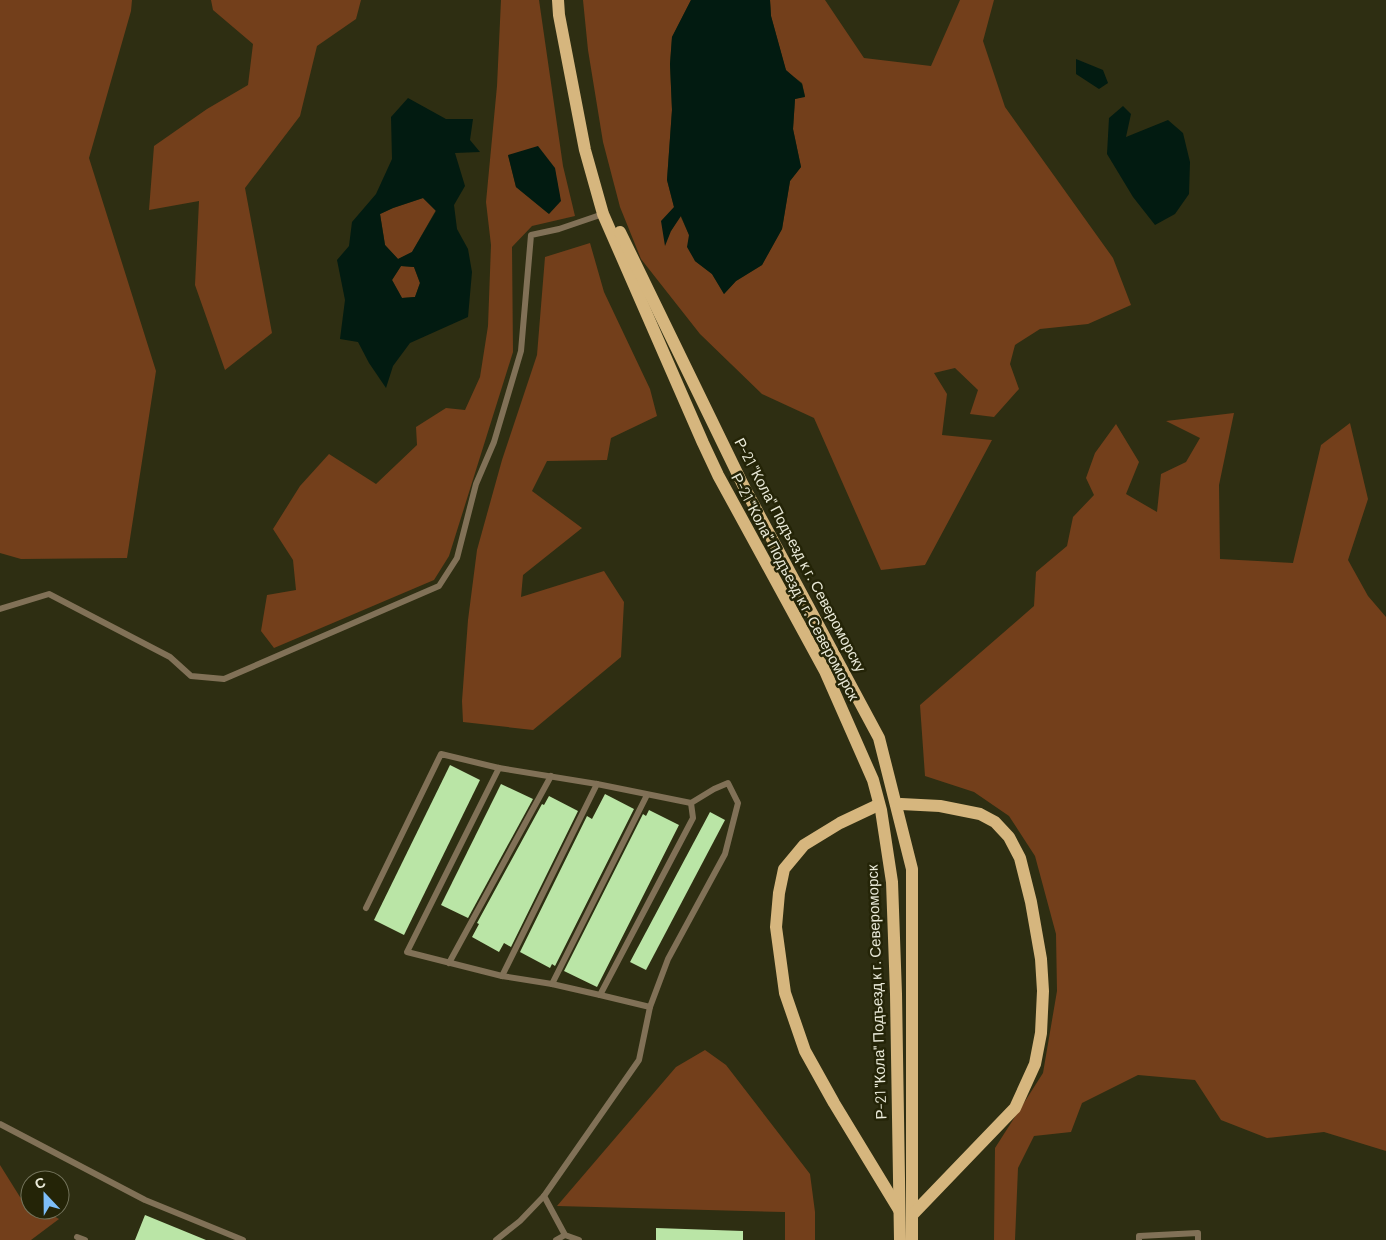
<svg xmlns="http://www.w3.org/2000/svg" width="1386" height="1240" viewBox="0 0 1386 1240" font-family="Barlow,sans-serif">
<rect width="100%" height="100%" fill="#2e2e12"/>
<g fill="#733f1b" fill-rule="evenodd">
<polygon points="0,0 132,0 131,11 89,158 156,371 127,558 21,559 0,553"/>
<polygon points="211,0 361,0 356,19 317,46 300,116 245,188 272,333 225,370 195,285 199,201 149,210 154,146 207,109 248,85 253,44 213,10"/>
<path d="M 501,0 L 539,0 L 563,166 L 575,216 L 532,226 L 512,247 L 513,352 L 449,556 L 434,580 L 274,648 L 261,631 L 267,595 L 296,590 L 293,560 L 273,529 L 300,486 L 329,454 L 376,484 L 417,445 L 416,427 L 446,408 L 465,410 L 480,377 L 488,326 L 491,245 L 486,202 L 497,86 ZM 508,155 L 549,214 L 516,187 Z"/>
<polygon points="583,0 691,0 672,37 670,64 672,110 667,180 674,207 671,231 680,215 689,235 695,261 712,274 724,294 736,281 762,265 782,229 790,181 801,167 793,129 795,99 805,96 802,83 786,71 771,16 770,0 825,0 864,58 931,66 960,0 994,0 983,41 1005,107 1113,258 1131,305 1088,324 1040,329 1015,345 1010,364 1019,389 994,417 970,414 978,390 955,368 934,373 947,394 942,435 992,440 925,565 881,570 814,418 762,394 700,334 641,259 620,207 603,142 588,50"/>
<polygon points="423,198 436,210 412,252 398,259 385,245 380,214 393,208"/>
<polygon points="590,243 604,292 650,389 657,416 611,438 607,460 547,461 532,491 582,528 523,575 521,597 604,571 624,602 621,657 533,730 463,722 462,701 468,620 477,550 502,460 537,355 545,257"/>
<polygon points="401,266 414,267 420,283 415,297 402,298 392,280"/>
<polygon points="1234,413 1219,485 1220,559 1293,563 1321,445 1350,423 1368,499 1348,560 1368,596 1386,617 1386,1151 1324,1132 1267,1138 1221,1120 1195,1080 1138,1075 1082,1103 1071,1132 1034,1136 1018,1168 1015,1240 994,1240 995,1148 1043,1073 1057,991 1056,934 1035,856 1009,816 974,792 925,776 920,705 1034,606 1036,572 1067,546 1073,517 1094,495 1086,478 1095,453 1116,424 1139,462 1126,494 1157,512 1161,474 1186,462 1200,438 1166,421"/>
<polygon points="705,1050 726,1065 810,1174 815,1212 815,1240 785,1240 785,1212 557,1206 676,1067"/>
<polygon points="0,1165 20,1197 30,1203 30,1210 43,1210 59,1219 31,1240 0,1240"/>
</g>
<g fill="#021b11" fill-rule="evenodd">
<polygon points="691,0 770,0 771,16 786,70 802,84 805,97 795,99 793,129 801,167 790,181 782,229 762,265 736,281 724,294 712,274 695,261 687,247 689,235 681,216 671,231 665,246 661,221 674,207 667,180 672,110 670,64 672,37"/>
<polygon points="1076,59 1103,70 1108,83 1099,89 1076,74"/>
<path d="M 408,98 L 446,119 L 473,119 L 470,140 L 480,152 L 455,153 L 465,186 L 454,205 L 457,229 L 468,249 L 472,272 L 468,317 L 410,343 L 393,366 L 386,388 L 369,363 L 358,342 L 340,339 L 345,300 L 337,260 L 349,246 L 352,222 L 376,194 L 392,159 L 391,117 ZM 423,198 L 436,211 L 412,252 L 398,259 L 385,245 L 380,214 L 393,208 ZM 401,266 L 414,267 L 420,283 L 415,297 L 402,298 L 392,280 Z"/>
<polygon points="1123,106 1131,114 1126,137 1168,120 1183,133 1190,162 1189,194 1175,214 1155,225 1133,197 1107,154 1109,118"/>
<polygon points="538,146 555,168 561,201 549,214 516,187 508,155"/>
</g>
<g fill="#bae5a6">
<polygon points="450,765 480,780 404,935 374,920"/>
<polygon points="501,784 533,799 468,918 441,905"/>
<polygon points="605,794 634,809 555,966 552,964 550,968 520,952 587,816 592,819"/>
<polygon points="549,796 578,811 511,947 504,943 499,952 472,937 479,924 477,923 542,804 544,805"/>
<polygon points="649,810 679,825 597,987 564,971 643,814 646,816"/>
<polygon points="710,812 725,820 646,970 630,962"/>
<polygon points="145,1215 206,1240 135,1240"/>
<polygon points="656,1228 743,1231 743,1240 656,1240"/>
</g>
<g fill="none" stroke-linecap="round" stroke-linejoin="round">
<g stroke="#817157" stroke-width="6">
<polyline points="0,609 49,594 170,657 191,676 224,679 439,586 457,558 476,484 494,442 521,351 531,235 559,229 603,214"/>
<polyline points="366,908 441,754 499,768 597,784 691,803"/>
<polyline points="449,963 551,776"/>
<polyline points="502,976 597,784"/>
<polyline points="552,984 647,795"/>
<polyline points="600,995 650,1007"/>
<polyline points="0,1124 145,1200 243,1240"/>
<polyline points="544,1196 565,1235 579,1240"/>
<polyline points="77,1237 85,1240"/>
<polyline points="496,1240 520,1221 544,1196 639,1060 650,1007 668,959 725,854 738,803 728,783 714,789 691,803 693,818 600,995 552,984 502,976 407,952 499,768"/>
<polyline points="556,1240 565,1235"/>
<polyline points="1139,1240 1139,1236 1198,1233 1198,1240"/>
</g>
<g stroke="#d6b67e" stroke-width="12">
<polyline points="558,0 559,15 585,150 603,214 703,443 718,475 825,671 873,780 881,810 892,882 896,994 900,1240"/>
<polyline points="620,232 743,485 879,738 912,869 912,1240"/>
<polyline points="901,804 940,806 980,814 995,822 1009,837 1020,858 1031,902 1041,959 1043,991 1041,1033 1035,1064 1015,1108 913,1214"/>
<polyline points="876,806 840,823 804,845 784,869 779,893 776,927 785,993 805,1051 834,1103 899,1210"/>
</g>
</g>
<g text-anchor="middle" stroke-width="5" stroke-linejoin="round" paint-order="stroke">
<g font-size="15" fill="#eaead9" stroke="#242407">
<text transform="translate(800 555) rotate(62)" y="5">Р-21 "Кола" Подъезд к г. Североморску</text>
<text transform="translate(795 587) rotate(62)" y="5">Р-21 "Кола" Подъезд к г. Североморск</text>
<text transform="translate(877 992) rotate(-92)" y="5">Р-21 "Кола" Подъезд к г. Североморск</text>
</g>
</g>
<g transform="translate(45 1195) rotate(338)"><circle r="24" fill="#242407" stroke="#73735b"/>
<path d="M0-4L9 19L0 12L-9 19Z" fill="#7dbef9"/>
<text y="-8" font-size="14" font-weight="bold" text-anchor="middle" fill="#eaead9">С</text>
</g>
</svg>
